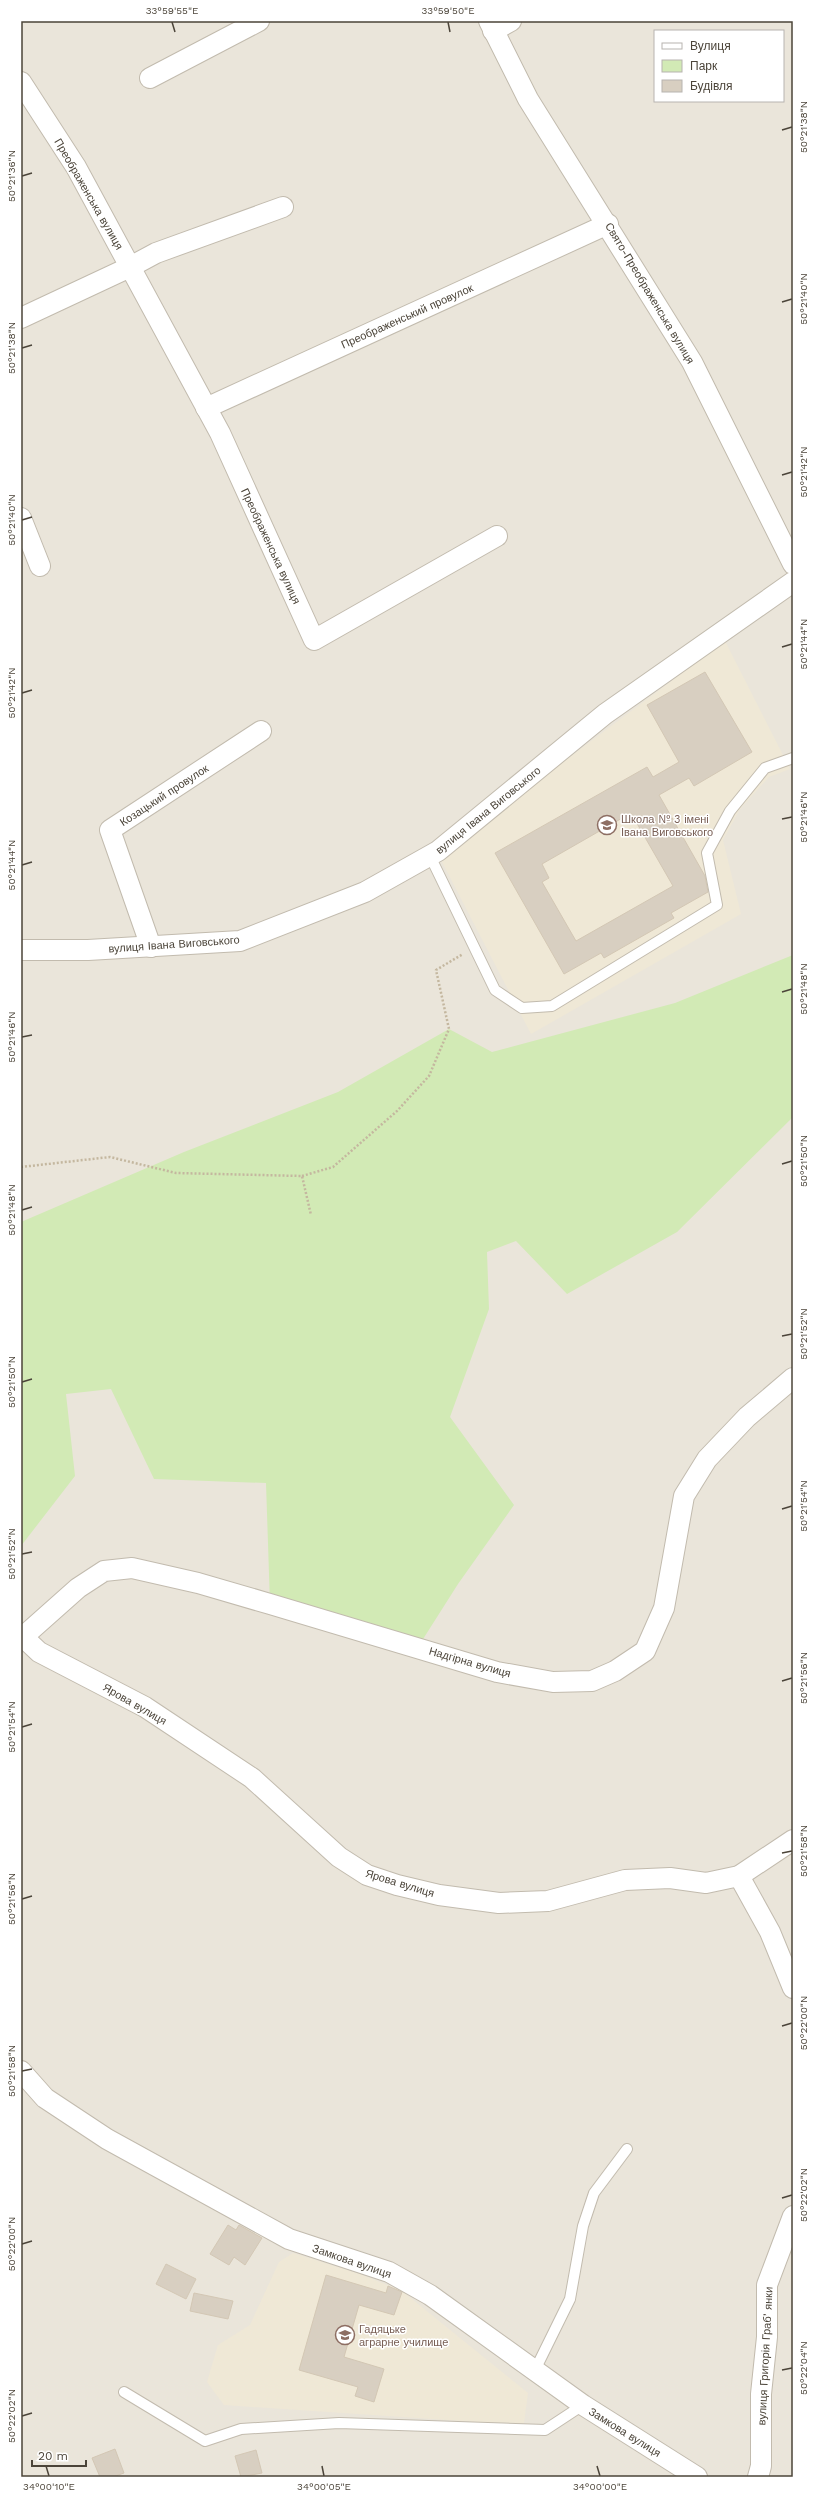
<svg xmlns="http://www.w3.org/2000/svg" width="814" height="2498" viewBox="0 0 814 2498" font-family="'Work Sans',sans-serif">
<rect width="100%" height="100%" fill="#f6f3ec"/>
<path fill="#eae5da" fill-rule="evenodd" d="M 21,21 L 793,21 L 793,2477 L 21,2477 ZM 655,31 L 783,31 L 783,101 L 655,101 Z"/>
<g fill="#efe8d6">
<polygon points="725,641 790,769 769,777 740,809 723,840 741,914 531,1034 441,860 519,795"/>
<polygon points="293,2253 360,2274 402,2291 528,2393 524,2423 477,2422 224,2405 207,2382 218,2345 250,2325 279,2262"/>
</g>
<polygon fill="#d2eab5" points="793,955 793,1117 677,1232 567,1294 516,1241 487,1252 489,1309 450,1417 514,1505 458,1584 418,1647 270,1604 266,1483 154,1479 111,1389 66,1394 75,1476 21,1546 21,1222 184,1152 338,1092 449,1029 492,1052 675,1003"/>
<g fill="#d8cfc1" stroke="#d3c7b4" fill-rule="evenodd">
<path d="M 705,672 L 752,752 L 694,786 L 689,778 L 659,795 L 705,876 L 708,892 L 671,913 L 674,918 L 604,958 L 601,953 L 564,974 L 495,853 L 647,767 L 653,777 L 679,762 L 647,705 ZM 631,813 L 673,886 L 576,941 L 542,882 L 549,878 L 542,864 Z"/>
<polygon points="228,2225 236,2230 239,2225 262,2238 245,2265 234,2257 229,2265 210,2254"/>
<polygon points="166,2264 196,2279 186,2299 156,2284"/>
<polygon points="326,2275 386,2293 388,2286 402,2292 394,2315 359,2305 344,2357 384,2369 374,2402 355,2396 358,2387 299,2370"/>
<polygon points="194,2293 233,2301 228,2319 190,2311"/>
<polygon points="115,2449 124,2473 113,2477 100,2477 92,2458"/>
<polygon points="256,2450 262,2473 241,2477 235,2456"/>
</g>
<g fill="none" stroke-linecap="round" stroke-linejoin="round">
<g stroke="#c2bbae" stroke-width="12">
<g id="lane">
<polyline points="430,856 495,990 522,1008 552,1006 717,905 707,853 730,811 765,768 793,758"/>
<polyline points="535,2370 570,2299 583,2226 594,2193 627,2149"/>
<polyline points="124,2392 205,2441 241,2429 339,2423 545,2430 583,2405"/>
</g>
</g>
<g stroke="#c2bbae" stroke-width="22">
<g id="street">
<polyline points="489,21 528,99 692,362 793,564"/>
<polyline points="493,31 511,21"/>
<polyline points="150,78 259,21"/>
<polyline points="21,82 76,167 220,433 314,640 497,536"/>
<polyline points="21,318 130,267 156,253 283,207"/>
<polyline points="206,408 608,224"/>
<polyline points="21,518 40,566"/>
<polyline points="151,947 110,830 261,731"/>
<polyline points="21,950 88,950 240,941 365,892 438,851 605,714 793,582"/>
<polyline points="21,1635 39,1652 145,1707 252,1778 339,1857 367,1875 397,1885 439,1895 499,1903 548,1901 625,1880 670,1878 706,1883 739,1876 793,1840"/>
<polyline points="24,1636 78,1588 104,1571 132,1568 198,1583 270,1604 497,1672 553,1682 592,1681 615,1671 645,1651 664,1608 684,1496 707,1459 747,1417 793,1378"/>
<polyline points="739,1876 770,1932 793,1988"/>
<polyline points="21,2071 45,2098 107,2139 289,2239 389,2272 430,2295 583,2405 697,2477"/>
<polyline points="758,2477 761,2466 761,2394 767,2337 767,2285 793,2216"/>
</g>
</g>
<g stroke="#c4b79f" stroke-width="2.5" stroke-dasharray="2 2" stroke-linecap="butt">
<polyline points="21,1167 110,1157 176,1173 302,1176 311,1215"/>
<polyline points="302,1176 333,1167 397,1111 429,1076 449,1029 436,970 463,954"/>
</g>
<use href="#lane" stroke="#fff" stroke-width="10"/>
<use href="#street" stroke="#fff" stroke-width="20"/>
</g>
<path fill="none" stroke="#4b4439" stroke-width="1.5" d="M 172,22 L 175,32M 448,22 L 450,32M 782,130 L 792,127M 22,176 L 32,173M 782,302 L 792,299M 22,348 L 32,345M 782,475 L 792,472M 22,520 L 32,517M 782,647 L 792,644M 22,693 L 32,690M 782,819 L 792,817M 22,865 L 32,862M 782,992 L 792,989M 22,1037 L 32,1035M 782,1164 L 792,1161M 22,1210 L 32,1207M 782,1336 L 792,1334M 22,1382 L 32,1379M 782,1509 L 792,1506M 22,1554 L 32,1552M 782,1681 L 792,1678M 22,1727 L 32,1724M 782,1853 L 792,1851M 22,1899 L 32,1896M 782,2026 L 792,2023M 22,2071 L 32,2069M 782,2198 L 792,2195M 22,2244 L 32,2241M 782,2370 L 792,2368M 22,2416 L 32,2413M 46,2466 L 49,2476M 322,2466 L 324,2476M 597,2466 L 600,2476"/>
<defs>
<g id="school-ring" transform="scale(1)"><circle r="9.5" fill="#fff" stroke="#8d6e63" stroke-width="1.5"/><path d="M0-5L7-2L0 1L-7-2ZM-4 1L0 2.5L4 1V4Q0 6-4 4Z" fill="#8d6e63"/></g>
<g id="university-ring" transform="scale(1)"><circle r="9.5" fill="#fff" stroke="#8d6e63" stroke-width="1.5"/><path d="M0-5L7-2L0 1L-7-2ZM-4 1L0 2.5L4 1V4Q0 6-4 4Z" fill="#8d6e63"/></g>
</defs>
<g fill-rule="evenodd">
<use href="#school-ring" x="607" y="825"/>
<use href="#university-ring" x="345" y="2335"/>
</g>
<g text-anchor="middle" stroke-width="3" stroke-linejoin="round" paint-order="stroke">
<g font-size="11" fill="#4b4439" stroke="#fff">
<text transform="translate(89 194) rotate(60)" y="4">Преображенська вулиця</text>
<text transform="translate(650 293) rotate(59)" y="4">Свято-Преображенська вулиця</text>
<text transform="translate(407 316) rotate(-24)" y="4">Преображенський провулок</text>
<text transform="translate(271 546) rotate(65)" y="4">Преображенська вулиця</text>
<text transform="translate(164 795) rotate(-33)" y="4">Козацький провулок</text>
<text transform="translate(488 810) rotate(-39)" y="4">вулиця Івана Виговського</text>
<text transform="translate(174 944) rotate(-4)" y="4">вулиця Івана Виговського</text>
<text transform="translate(470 1662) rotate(16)" y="4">Надгірна вулиця</text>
<text transform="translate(135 1704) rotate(30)" y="4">Ярова вулиця</text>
<text transform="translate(400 1883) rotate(17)" y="4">Ярова вулиця</text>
<text transform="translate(352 2261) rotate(19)" y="4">Замкова вулиця</text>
<text transform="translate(765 2356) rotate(-87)" y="4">вулиця Григорія Грабʼянки</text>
<text transform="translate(625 2432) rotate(32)" y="4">Замкова вулиця</text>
</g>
<g font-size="11" fill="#785e54" stroke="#fff" text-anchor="start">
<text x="621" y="823">Школа № 3 імені<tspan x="621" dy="13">Івана Виговського</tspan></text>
<text x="359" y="2333">Гадяцьке<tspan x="359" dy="13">аграрне училище</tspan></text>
</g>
</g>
<rect width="814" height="2498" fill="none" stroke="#ffffff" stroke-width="44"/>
<rect x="654" y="30" width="130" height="72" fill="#ffffff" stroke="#b7b4b0"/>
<rect x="662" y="43" width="20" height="6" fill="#ffffff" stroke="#b7b4b0"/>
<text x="690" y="50" font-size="12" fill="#4b4439">Вулиця</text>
<rect x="662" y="60" width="20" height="12" fill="#d2eab5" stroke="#b7b4b0"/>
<text x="690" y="70" font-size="12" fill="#4b4439">Парк</text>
<rect x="662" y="80" width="20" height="12" fill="#d8cfc1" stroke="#b7b4b0"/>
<text x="690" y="90" font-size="12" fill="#4b4439">Будівля</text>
<path d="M32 2460v6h54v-6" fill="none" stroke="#4b4439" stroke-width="2"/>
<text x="38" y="2460" font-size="12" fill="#4b4439" stroke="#ffffff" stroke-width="3" paint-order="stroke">20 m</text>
<rect x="22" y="22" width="770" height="2454" fill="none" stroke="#4b4439" stroke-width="1.5"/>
<g font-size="10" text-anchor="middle" fill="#4b4439">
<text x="172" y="14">33°59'55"E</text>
<text x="448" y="14">33°59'50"E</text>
<text transform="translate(803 127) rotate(-90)" y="4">50°21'38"N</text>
<text transform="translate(11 176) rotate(-90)" y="4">50°21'36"N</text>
<text transform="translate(803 299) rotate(-90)" y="4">50°21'40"N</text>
<text transform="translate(11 348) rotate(-90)" y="4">50°21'38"N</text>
<text transform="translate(803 472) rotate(-90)" y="4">50°21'42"N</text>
<text transform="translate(11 520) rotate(-90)" y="4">50°21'40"N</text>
<text transform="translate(803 644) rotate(-90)" y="4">50°21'44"N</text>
<text transform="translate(11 693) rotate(-90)" y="4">50°21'42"N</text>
<text transform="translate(803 817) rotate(-90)" y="4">50°21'46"N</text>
<text transform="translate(11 865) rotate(-90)" y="4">50°21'44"N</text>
<text transform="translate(803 989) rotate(-90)" y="4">50°21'48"N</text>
<text transform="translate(11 1037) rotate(-90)" y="4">50°21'46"N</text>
<text transform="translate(803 1161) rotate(-90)" y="4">50°21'50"N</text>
<text transform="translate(11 1210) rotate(-90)" y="4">50°21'48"N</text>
<text transform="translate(803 1334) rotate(-90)" y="4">50°21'52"N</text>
<text transform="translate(11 1382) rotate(-90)" y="4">50°21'50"N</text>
<text transform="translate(803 1506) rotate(-90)" y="4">50°21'54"N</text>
<text transform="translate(11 1554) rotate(-90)" y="4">50°21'52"N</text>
<text transform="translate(803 1678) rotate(-90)" y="4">50°21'56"N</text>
<text transform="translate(11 1727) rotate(-90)" y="4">50°21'54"N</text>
<text transform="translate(803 1851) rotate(-90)" y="4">50°21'58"N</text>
<text transform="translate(11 1899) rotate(-90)" y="4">50°21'56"N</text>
<text transform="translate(803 2023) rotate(-90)" y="4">50°22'00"N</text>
<text transform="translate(11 2071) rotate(-90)" y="4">50°21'58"N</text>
<text transform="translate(803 2195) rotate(-90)" y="4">50°22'02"N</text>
<text transform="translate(11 2244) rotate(-90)" y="4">50°22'00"N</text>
<text transform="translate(803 2368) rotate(-90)" y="4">50°22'04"N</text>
<text transform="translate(11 2416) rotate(-90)" y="4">50°22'02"N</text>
<text x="49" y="2490">34°00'10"E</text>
<text x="324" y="2490">34°00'05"E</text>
<text x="600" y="2490">34°00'00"E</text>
</g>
</svg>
